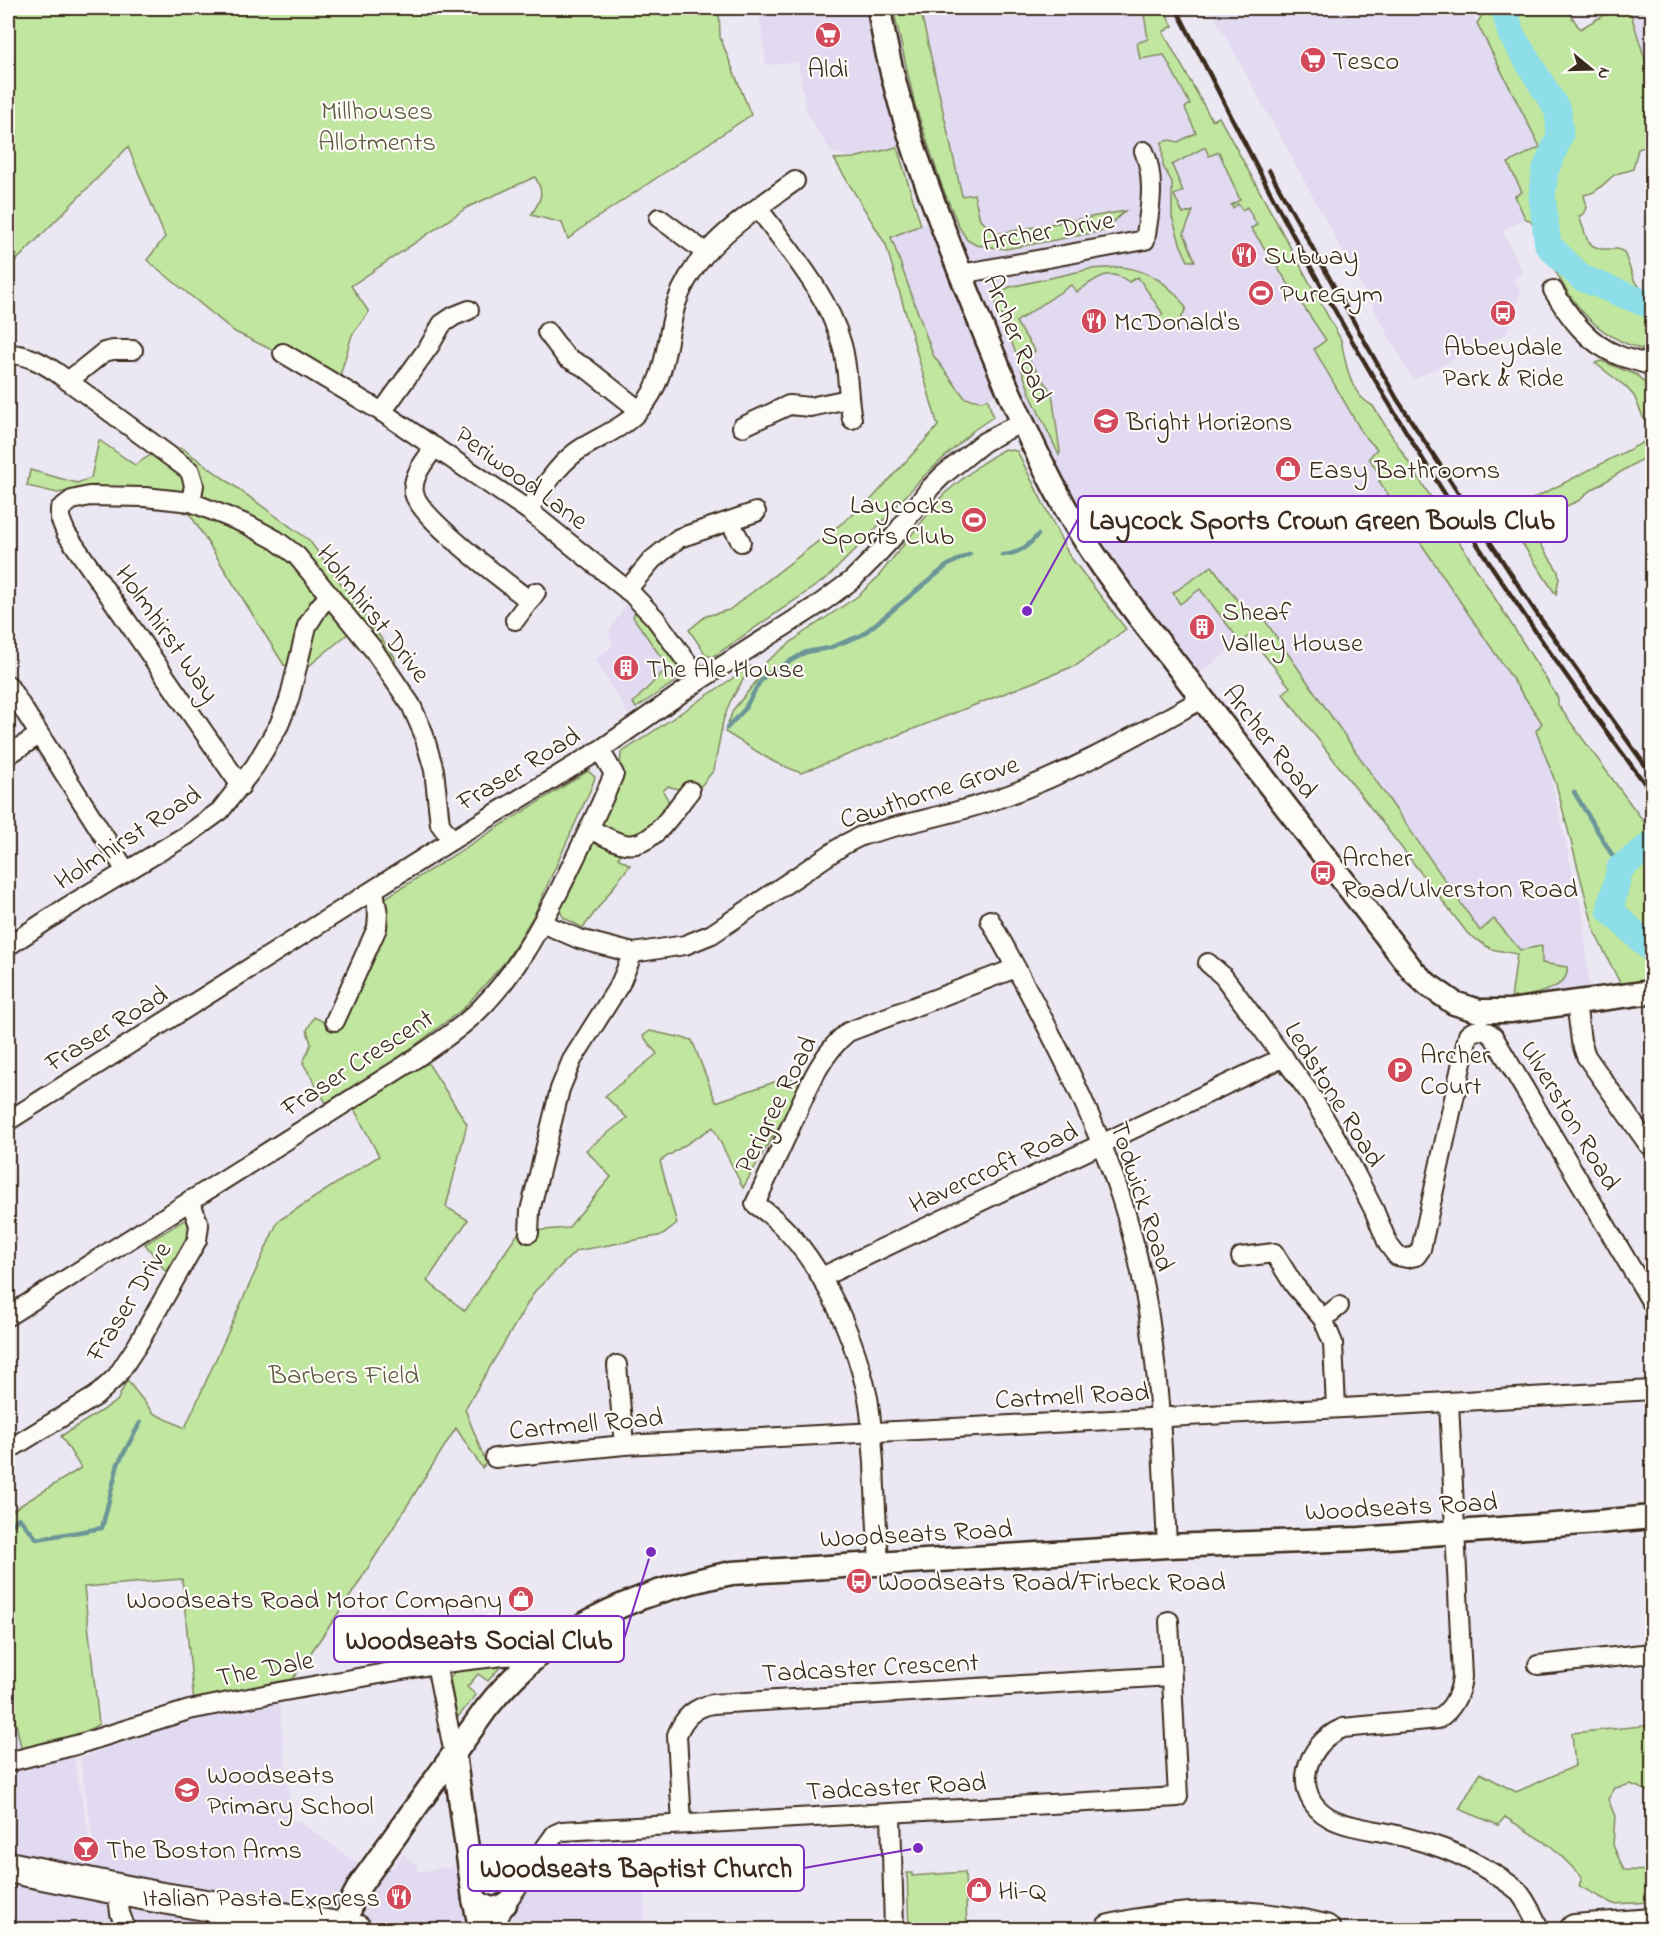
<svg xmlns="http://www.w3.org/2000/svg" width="1660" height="1937" viewBox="0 0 1660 1937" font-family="'Indie Flower',sans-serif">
<rect width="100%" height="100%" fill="#ece8f3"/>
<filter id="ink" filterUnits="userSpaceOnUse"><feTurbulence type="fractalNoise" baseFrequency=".0167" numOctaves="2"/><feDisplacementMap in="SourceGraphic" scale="12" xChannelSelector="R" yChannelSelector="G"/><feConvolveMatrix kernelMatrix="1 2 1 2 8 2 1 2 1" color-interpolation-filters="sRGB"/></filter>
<g filter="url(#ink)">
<g fill="#e1daf0">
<polygon points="759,8 1163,8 1173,26 1163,32 1212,120 1219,117 1297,284 1569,768 1551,780 1583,915 1590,1000 1510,1011 1517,955 1491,949 1468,934 1283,694 1290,687 1249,636 1188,681 1140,618 1008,392 981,401 965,398 933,355 890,236 939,218 912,143 854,158 831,152 806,111 798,62 766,65"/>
<polygon points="1210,8 1469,8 1540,147 1523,192 1515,196 1525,218 1503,231 1523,274 1514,279 1521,292 1507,333 1413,380"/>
<polygon points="1629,8 1652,8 1652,82"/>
<polygon points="627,602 636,609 681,671 679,679 636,708 629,715 595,660 613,646 609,632"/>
<polygon points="8,1688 22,1750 70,1741 94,1861 97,1862 80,1758 188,1718 279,1703 292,1821 299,1821 362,1867 393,1868 403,1854 417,1865 418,1872 470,1864 484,1906 523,1879 646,1883 644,1929 8,1929"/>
</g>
<g fill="#c1e6a0" stroke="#7e885f" stroke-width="1.5">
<path d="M 8,8 L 719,8 L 720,37 L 751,115 L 586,225 L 568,239 L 562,223 L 531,215 C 541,200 545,193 535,177 L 468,207 L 351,286 L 369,312 L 352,335 L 337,386 L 295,361 L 235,332 L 147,260 L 165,237 L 128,147 L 8,269 Z"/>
<polygon points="893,8 920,8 962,196 974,194 980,219 995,234 1125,211 1103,231 1006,249 976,245 967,240 959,227 942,186 915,105"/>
<path d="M 1143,8 L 1163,8 L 1173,26 L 1163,32 L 1212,120 L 1219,117 L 1341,340 C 1346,364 1349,394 1373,406 L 1536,663 L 1558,698 L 1558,705 L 1652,833 L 1652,981 L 1622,987 L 1595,933 L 1556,784 L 1536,731 L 1542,723 L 1379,481 L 1382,478 L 1369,458 L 1377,449 L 1363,434 L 1314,349 L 1326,340 L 1251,228 L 1257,225 L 1247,207 L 1242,210 L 1238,204 L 1233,208 L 1231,205 L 1240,200 L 1219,152 L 1209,156 L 1205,147 L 1172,165 L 1183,191 L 1174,195 L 1183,214 L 1193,211 L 1184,233 L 1195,261 L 1188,261 L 1181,246 L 1172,217 L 1172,182 L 1163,166 L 1162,142 L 1170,140 L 1178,142 L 1196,133 L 1185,108 L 1190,104 L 1164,55 L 1140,59 L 1137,43 L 1148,39 Z"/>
<path d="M 1482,8 L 1566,8 L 1580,29 L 1609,12 L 1607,8 L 1629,8 L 1652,82 L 1652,149 L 1644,147 L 1638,149 L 1633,169 C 1627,172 1618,172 1613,176 C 1604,183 1596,194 1584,195 L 1587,208 L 1584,214 L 1579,216 L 1587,239 L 1593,246 L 1602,249 L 1618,249 L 1624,252 L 1634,280 L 1652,302 L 1652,352 C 1579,335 1562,283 1531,222 L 1525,218 L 1515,196 L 1522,192 L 1508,163 L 1540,147 L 1477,23 L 1483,14 Z"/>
<polygon points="897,147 921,225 891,237 933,355 965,398 981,401 988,399 993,417 974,430 924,476 866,539 827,578 717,654 711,657 706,655 689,630 706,616 729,610 868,503 938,426 886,245 834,159 854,158"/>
<path d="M 1122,267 C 1150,271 1171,284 1186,308 L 1181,319 L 1171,324 L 1163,322 L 1158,318 L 1163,314 L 1138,277 L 1129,282 C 1108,266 1096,279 1077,292 L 1071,285 L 1016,322 L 1035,351 L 1027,357 L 1052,393 L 1060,452 L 1059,455 L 1031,396 L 1002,315 L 997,316 C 993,303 998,293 1010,287 L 1090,269 Z"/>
<polygon points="1601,361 1637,375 1646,385 1652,386 1652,455 1647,456 1588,492 1580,500 1533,521 1532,531 1558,571 1559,578 1556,595 1503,514 1652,438 1634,396 1626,387 1595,363"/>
<path d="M 99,440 L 135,465 C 149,456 166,443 183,449 L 309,540 L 395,657 L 395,665 L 391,666 L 362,622 L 304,670 L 284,665 L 190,514 L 95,485 L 58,493 L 27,486 L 30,470 L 77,483 L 91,478 Z"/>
<polygon points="1004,449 1017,451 1069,555 1126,629 1077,665 801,773 774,762 725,732 733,710 755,683 767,661 803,633 858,596 877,578 944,494 982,463"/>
<path d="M 1212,566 L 1248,615 L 1257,609 L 1480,931 L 1494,919 L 1520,950 L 1542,946 L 1542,963 L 1567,967 C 1570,991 1528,995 1511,999 L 1517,954 L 1491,949 L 1468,934 L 1283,694 L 1290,687 L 1249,636 L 1241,642 L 1239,640 L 1200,589 L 1180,604 L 1173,593 Z"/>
<polygon points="636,609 679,660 681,671 679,679 636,708 633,703 668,667 633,617"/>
<path d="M 751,666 L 730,702 L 723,721 L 714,770 L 696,792 C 686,789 677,790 668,786 L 663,791 L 668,800 L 668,808 L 644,834 L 635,835 L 618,858 L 630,865 L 583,928 L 564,918 L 559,910 L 620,767 L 621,753 Z"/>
<polygon points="588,771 595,777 592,786 534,915 506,961 464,1008 384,1069 326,1103 303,1063 311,1044 307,1030 314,1017 336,1028 382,900"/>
<polygon points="650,1031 692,1040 716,1102 789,1077 802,1086 743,1188 713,1127 660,1161 677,1224 663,1235 576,1251 535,1291 465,1409 486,1463 482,1468 456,1428 351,1595 289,1684 194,1703 182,1579 84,1587 99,1724 70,1741 22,1751 8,1688 8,1513 81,1468 61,1436 117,1401 127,1380 153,1413 185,1428 278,1221 379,1156 353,1107 428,1063 467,1124 446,1207 468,1220 427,1281 465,1311 519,1232 568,1228 611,1177 586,1150 627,1118 605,1096 657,1054 643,1036"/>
<polygon points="186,1219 193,1222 196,1229 170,1277 145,1244"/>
<polygon points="502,1665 488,1681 478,1674 467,1687 476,1695 457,1718 450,1678 456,1669"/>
<polygon points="1652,1725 1652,1793 1631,1784 1615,1788 1608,1799 1615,1816 1613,1845 1624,1870 1652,1871 1652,1902 1613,1904 1579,1886 1582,1877 1552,1847 1505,1817 1498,1825 1459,1809 1480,1773 1516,1792 1575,1766 1572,1733"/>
<polygon points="965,1872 967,1929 909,1929 907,1873 912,1873 912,1876"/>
</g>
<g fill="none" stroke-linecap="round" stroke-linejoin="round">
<g stroke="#6c9697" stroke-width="4.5">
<path d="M 1002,555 C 1019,554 1027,547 1038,535"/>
<polyline points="727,728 744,710 759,683 766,675 806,652 829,648 862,635 948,565 970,554"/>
<polyline points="1574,792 1620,868"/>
<polyline points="8,1528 19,1518 37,1539 102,1528 118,1464 140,1423"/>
</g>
<g stroke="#8ddee8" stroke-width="27">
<polyline points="1504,8 1511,34 1558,111 1560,135 1545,171 1542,197 1548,245 1582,278 1652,306"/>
<polyline points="1652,844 1620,868 1610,910 1652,950"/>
</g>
<g stroke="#3b2a1e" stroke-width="22">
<g id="minor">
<path d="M 758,208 C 789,250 828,294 842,345 C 849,370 847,394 852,419"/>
<polyline points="659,218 705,252"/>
<path d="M 961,274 L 1145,240 C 1150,210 1156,179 1144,151"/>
<path d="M 1553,290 C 1570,318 1588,344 1620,356 C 1631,360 1642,362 1652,366"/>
<polyline points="547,332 566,357 586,368 639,410"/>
<polyline points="283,353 382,412 528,510 632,594 655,618 700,680"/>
<path d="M 8,354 C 26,354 41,362 56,372 L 190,471 L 194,485 L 191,502"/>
<polyline points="68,381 104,352 113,350 133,350"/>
<polyline points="382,412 430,345 442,324 454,316 469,310"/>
<polyline points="742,427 789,405 810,407 848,399"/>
<path d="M 435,447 C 426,459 411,477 414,493 C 420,519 506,582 530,601"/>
<path d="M 528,510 C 543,489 559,462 582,448 C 603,435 626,427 642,407 C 667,379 666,337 676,304 C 695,247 749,214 795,181"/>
<polyline points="730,522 741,542"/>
<polyline points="627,590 652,560 679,538 756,512"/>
<polyline points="515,620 536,592"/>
<polyline points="8,685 126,871"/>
<polyline points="8,755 39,735"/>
<polyline points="241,786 66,533 60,518 60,509 72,500 89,496 145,497 191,502 248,525 276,540 297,556 373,649 411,705 423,732 434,770 440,824 452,840"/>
<path d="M 590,829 C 601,834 613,842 625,844 C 652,850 674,810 690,791"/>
<path d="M 990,920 C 1045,1021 1102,1123 1132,1235 C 1159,1334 1162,1444 1167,1546"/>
<path d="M 542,923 L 579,939 L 633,953 L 685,945 L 712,934 L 845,844 L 861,836 C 906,822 953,815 997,799 C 1069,774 1135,736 1202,699"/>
<polyline points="8,946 67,907 187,835 220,811 255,766 279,725 289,700 307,626 319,607 330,595"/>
<path d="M 1208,963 L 1223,976 L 1309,1092 L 1342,1148 L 1374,1210 L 1388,1244 L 1397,1256 L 1407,1258 L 1416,1256 L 1421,1249 L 1468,1035 C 1475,1028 1486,1029 1493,1036 L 1652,1303"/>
<polyline points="1576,1002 1581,1041 1586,1056 1648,1144"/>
<polyline points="335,1021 377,928 378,914 374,891"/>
<polyline points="8,1121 452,840 600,750 700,680 821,603 852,580 872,560 895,535 930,488 943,475 984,442 1022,422"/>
<polyline points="529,1233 530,1211 560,1089 572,1060 620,984 633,953"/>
<polyline points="1241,1257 1274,1253 1294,1285 1323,1319 1333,1343 1336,1408"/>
<polyline points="822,1277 1284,1057"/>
<path d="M 8,1316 L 407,1064 C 432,1047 459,1030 480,1009 C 514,975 537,933 559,891 C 578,852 597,814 614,774 L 600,750"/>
<polyline points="1323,1319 1339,1306"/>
<polyline points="617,1365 624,1445"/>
<path d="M 1449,1402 L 1462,1677 C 1460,1695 1453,1709 1438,1719 L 1343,1728 C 1305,1744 1289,1795 1330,1818 C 1347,1827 1369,1829 1388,1833 C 1428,1842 1460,1852 1494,1874 C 1502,1879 1510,1884 1517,1890 C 1527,1901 1534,1917 1540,1930"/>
<polyline points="8,1450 96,1396 117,1376 138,1344 197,1240 199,1225 190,1200"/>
<polyline points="495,1458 624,1445 1343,1408 1652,1390"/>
<path d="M 879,1563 C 877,1529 875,1496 874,1462 C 872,1441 872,1419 868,1398 C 853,1330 815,1243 755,1204 C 768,1176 781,1148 794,1119 C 808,1088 821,1054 848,1032 L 1016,968"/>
<polyline points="436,1664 454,1754"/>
<polyline points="1538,1665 1652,1653"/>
<polyline points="8,1762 76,1745 189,1710 279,1692 436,1664 503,1656 538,1655"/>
<polyline points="891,1813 894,1930"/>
<path d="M 682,1824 L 677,1735 C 684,1717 694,1708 712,1704 L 1171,1676"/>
<polyline points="117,1889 120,1913 126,1930"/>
<polyline points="493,1930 505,1904 555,1834 562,1831 1178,1797 1169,1621"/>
</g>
</g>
<g stroke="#3b2a1e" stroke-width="27">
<g id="tertiary">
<path d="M 879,8 C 893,100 926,185 960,272 C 992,353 1024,433 1066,509 C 1088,548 1114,583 1140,618 L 1414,972 L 1427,984 L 1454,1003 L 1479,1011 L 1510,1011 L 1652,992"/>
<polyline points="454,1754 474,1899 481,1930"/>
<path d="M 474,1899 C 484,1907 493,1913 505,1904"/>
<path d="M 346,1928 L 352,1900 L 360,1885 L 486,1709 C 549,1628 634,1592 732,1573 L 1167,1546 L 1360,1539 L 1597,1522 L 1652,1517"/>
</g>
</g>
<g stroke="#3b2a1e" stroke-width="34">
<g id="trunk">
<polyline points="8,1867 157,1897 356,1930"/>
<path d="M 1110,1930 C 1179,1913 1256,1912 1325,1930"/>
<polyline points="1575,1930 1652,1924"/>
</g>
</g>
<use href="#minor" stroke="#fdfcf7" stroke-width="18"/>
<use href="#tertiary" stroke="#fdfcf7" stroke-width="22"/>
<use href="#trunk" stroke="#fdfcf7" stroke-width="30"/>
<g stroke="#3b2a1e" stroke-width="4.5">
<path d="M 1176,8 C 1220,94 1263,182 1310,266 C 1411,450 1526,626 1652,793"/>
<polyline points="1269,170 1397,399 1535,611 1652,775"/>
</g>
</g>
</g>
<defs>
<g id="supermarket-disc" transform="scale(1.35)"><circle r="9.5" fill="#d1495b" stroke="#fdfcf7"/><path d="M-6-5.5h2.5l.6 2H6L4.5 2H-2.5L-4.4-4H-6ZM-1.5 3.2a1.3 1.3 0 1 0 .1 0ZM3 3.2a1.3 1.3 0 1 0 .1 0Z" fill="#fff"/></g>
<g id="restaurant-disc" transform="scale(1.35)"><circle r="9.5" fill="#d1495b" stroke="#fdfcf7"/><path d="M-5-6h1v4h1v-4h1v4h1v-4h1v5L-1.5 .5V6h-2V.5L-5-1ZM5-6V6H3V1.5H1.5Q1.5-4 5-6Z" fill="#fff"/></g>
<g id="stadium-disc" transform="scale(1.35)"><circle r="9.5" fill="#d1495b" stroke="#fdfcf7"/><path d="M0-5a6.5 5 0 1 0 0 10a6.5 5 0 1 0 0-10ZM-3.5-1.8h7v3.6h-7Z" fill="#fff"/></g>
<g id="bus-disc" transform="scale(1.35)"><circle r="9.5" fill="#d1495b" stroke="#fdfcf7"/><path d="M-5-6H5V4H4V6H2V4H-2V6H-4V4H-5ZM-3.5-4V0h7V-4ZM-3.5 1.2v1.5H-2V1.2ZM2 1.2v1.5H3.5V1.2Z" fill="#fff"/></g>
<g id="school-disc" transform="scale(1.35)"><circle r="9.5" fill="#d1495b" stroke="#fdfcf7"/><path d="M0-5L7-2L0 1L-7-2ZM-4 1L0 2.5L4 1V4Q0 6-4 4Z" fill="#fff"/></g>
<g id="shop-disc" transform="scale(1.35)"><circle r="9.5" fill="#d1495b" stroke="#fdfcf7"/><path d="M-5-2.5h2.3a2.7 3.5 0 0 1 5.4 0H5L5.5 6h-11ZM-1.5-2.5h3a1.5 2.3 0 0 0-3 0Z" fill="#fff"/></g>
<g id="building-disc" transform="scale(1.35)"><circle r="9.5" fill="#d1495b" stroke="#fdfcf7"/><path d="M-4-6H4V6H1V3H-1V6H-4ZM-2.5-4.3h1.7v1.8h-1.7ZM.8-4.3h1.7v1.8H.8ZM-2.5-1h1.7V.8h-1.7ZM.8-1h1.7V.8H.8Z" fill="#fff"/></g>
<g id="parking-disc" transform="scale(1.35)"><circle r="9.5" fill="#d1495b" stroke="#fdfcf7"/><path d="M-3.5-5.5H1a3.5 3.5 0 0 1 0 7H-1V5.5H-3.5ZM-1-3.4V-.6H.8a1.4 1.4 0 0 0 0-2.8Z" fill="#fff"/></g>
<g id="bar-disc" transform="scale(1.35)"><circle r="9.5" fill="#d1495b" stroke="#fdfcf7"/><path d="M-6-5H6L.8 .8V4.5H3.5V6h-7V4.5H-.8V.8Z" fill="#fff"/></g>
</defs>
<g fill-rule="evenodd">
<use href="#supermarket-disc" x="828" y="35"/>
<use href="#supermarket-disc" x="1313" y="60"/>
<use href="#restaurant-disc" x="1244" y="255"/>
<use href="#stadium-disc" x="1261" y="293"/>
<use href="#bus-disc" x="1503" y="313"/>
<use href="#restaurant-disc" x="1094" y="321"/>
<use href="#school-disc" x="1106" y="421"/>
<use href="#shop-disc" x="1288" y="469"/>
<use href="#stadium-disc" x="974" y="520"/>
<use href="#building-disc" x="1202" y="627"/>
<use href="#building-disc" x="626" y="668"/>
<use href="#bus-disc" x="1323" y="873"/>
<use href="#parking-disc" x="1400" y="1070"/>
<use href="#bus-disc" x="859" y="1581"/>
<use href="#shop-disc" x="521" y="1599"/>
<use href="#school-disc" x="187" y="1790"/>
<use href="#bar-disc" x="86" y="1849"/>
<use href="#shop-disc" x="979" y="1890"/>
<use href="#restaurant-disc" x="399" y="1897"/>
</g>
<g text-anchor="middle" stroke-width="4.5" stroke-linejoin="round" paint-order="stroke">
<g font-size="27" fill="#3b2a1e" stroke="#fdfcf7" text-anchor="start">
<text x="1332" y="69">Tesco</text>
<text x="828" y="77" text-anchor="middle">Aldi</text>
<text x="1264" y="264">Subway</text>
<text x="1280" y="302">PureGym</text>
<text x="1114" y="330">McDonald's</text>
<text x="1503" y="355" text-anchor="middle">Abbeydale<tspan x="1503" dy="31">Park &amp; Ride</tspan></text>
<text x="1126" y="430">Bright Horizons</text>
<text x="1308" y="478">Easy Bathrooms</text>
<text x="954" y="513" text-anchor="end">Laycocks<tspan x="954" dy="31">Sports Club</tspan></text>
<text x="1222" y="620">Sheaf<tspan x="1222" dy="31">Valley House</tspan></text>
<text x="646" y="677">The Ale House</text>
<text x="1342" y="866">Archer<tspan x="1342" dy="31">Road/Ulverston Road</tspan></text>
<text x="1420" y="1063">Archer<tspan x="1420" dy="31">Court</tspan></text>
<text x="878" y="1590">Woodseats Road/Firbeck Road</text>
<text x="502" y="1608" text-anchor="end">Woodseats Road Motor Company</text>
<text x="207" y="1783">Woodseats<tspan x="207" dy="31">Primary School</tspan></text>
<text x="106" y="1858">The Boston Arms</text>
<text x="998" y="1899">Hi-Q</text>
<text x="380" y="1906" text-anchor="end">Italian Pasta Express</text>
</g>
<g font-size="27" fill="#5c593e" stroke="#fdfcf7">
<text x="377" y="119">Millhouses<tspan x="377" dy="31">Allotments</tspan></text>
<text x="344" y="1383">Barbers Field</text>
</g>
<g font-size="27" fill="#3b2a1e" stroke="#fdfcf7">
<text transform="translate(1048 230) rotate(-10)" y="9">Archer Drive</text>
<text transform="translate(1018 338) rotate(67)" y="9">Archer Road</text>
<text transform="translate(522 477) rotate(36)" y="9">Periwood Lane</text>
<text transform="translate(374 613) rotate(52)" y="9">Holmhirst Drive</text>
<text transform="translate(168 633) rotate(55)" y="9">Holmhirst Way</text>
<text transform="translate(1271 741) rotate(52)" y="9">Archer Road</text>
<text transform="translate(518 768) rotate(-31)" y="9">Fraser Road</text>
<text transform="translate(929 791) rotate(-18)" y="9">Cawthorne Grove</text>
<text transform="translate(127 837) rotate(-33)" y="9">Holmhirst Road</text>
<text transform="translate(106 1028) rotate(-32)" y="9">Fraser Road</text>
<text transform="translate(357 1062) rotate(-33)" y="9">Fraser Crescent</text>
<text transform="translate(1335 1094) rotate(58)" y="9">Ledstone Road</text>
<text transform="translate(775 1104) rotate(-63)" y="9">Perigree Road</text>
<text transform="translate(1571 1115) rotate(59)" y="9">Ulverston Road</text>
<text transform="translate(993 1167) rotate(-25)" y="9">Havercroft Road</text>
<text transform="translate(1143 1196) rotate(72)" y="9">Todwick Road</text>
<text transform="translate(128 1301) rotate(-58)" y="9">Fraser Drive</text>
<text transform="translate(1072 1395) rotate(-3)" y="9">Cartmell Road</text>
<text transform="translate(586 1423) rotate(-5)" y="9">Cartmell Road</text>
<text transform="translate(1401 1506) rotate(-3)" y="9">Woodseats Road</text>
<text transform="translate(916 1533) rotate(-3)" y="9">Woodseats Road</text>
<text transform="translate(870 1667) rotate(-3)" y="9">Tadcaster Crescent</text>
<text transform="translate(265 1668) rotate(-11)" y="9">The Dale</text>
<text transform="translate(896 1786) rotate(-3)" y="9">Tadcaster Road</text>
</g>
</g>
<path fill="none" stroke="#7b2cbf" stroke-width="2" d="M1027 611L1078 519M651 1552L624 1639M918 1848L804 1868"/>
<g fill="#7b2cbf" stroke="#fdfcf7" stroke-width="2">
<circle cx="1027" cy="611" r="6"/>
<circle cx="651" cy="1552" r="6"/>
<circle cx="918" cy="1848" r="6"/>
</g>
<g fill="#fdfcf7" stroke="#7b2cbf" stroke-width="2">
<rect x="1078" y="496" width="489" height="46" rx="6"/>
<rect x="334" y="1616" width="290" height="46" rx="6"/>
<rect x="468" y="1845" width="336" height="46" rx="6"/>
</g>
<g font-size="28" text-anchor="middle" font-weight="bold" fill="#3b2a1e">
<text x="1322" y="529">Laycock Sports Crown Green Bowls Club</text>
<text x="479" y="1649">Woodseats Social Club</text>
<text x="636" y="1877">Woodseats Baptist Church</text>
</g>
<rect width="1660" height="1937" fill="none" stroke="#fdfcf7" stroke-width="30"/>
<rect x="15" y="15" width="1630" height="1907" fill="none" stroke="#3b2a1e" stroke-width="2" filter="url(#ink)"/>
<g transform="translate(1591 69) rotate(109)" stroke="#fdfcf7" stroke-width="4.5" paint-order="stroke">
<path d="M0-4.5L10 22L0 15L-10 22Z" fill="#3b2a1e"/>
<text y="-9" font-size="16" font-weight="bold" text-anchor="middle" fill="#3b2a1e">N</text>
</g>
</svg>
